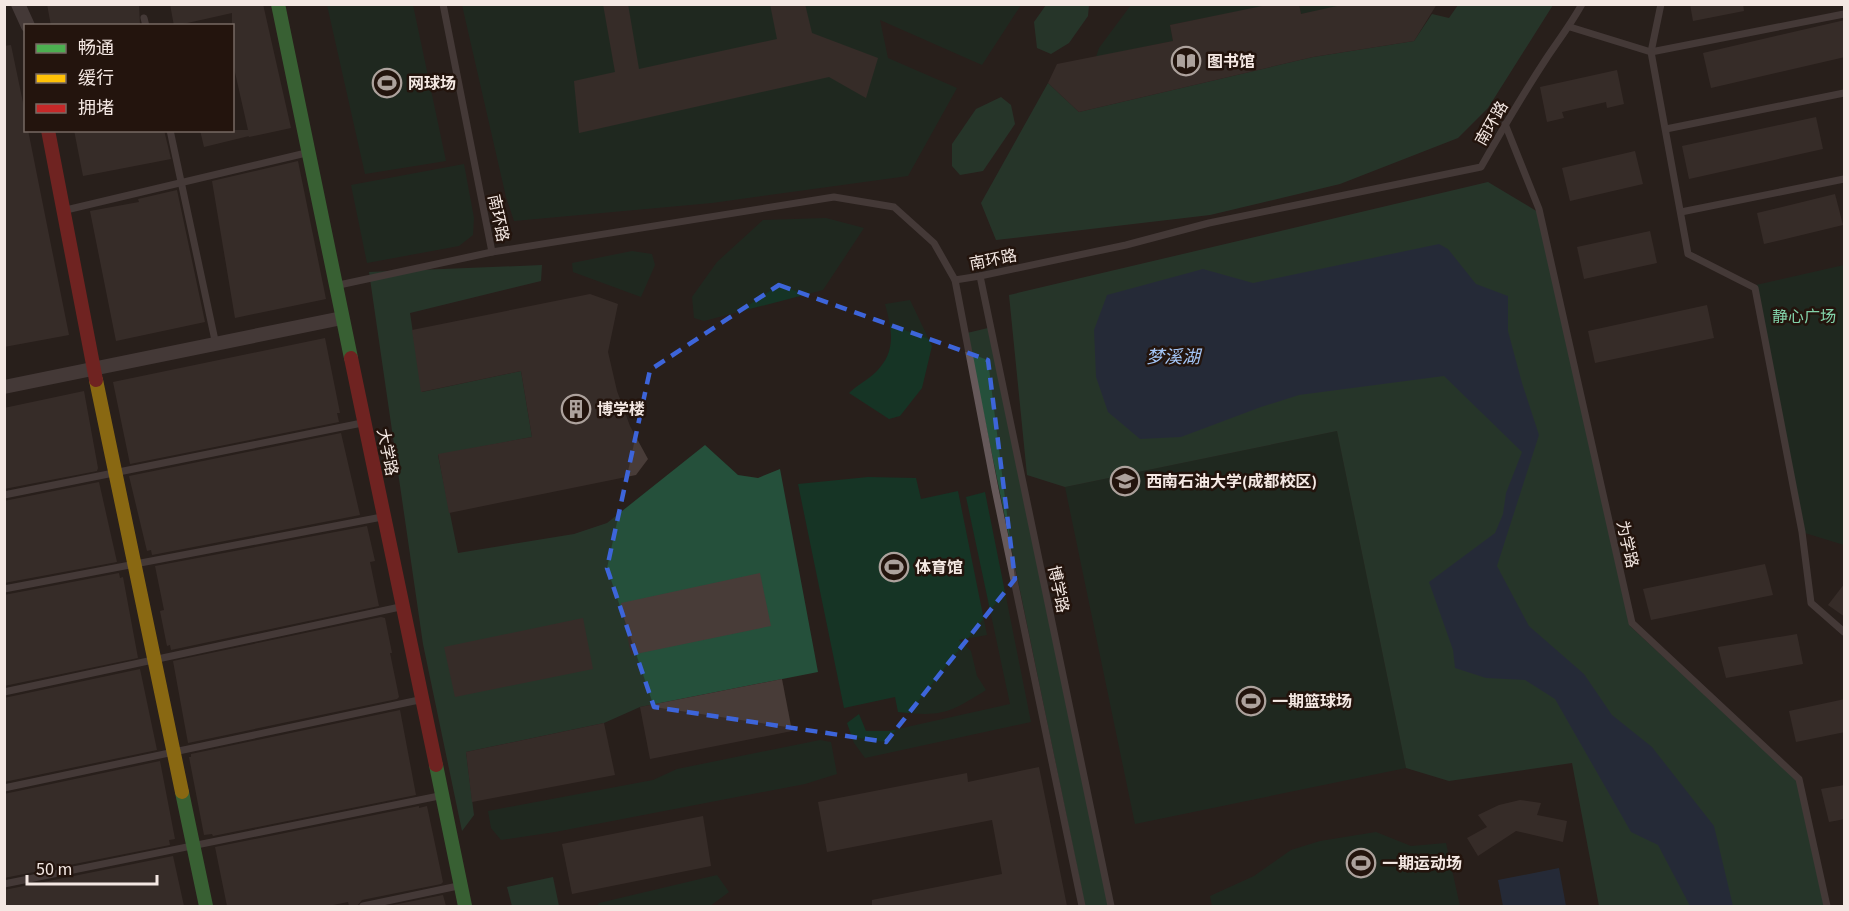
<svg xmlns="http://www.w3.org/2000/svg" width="1849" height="911" viewBox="0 0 1849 911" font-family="'Source Sans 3','Noto Sans SC',sans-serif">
<rect width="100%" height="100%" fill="#281f1b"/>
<g fill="#163425">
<polygon points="1299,4 1346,5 1301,14"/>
<polygon points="327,5 413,5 446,161 365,174"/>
<polygon points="462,5 1021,5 982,65 880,20 888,58 957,88 908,176 712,203 514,221 506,197"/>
<polygon points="1131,5 1272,5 1170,25 1173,41 1096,57 1099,48"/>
<polygon points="464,164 474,218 473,235 459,246 367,263 351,185"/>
<polygon points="826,218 864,228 823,290 704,321 694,318 692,297 717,262 763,220"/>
<polygon points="632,251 652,254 655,265 641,297 573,272 572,263"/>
<polygon points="1844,265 1844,545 1805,533 1756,285"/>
<path d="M 910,300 L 932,346 L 922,388 L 900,416 L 889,419 L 849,393 C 857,385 868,380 876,372 C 897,351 892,330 885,304 Z"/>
<polygon points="1337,431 1406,768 1135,824 1065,487"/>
<path d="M 868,477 L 916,478 L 921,499 L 958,491 L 987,635 L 959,640 L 971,651 L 977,676 L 986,690 C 949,713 943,717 898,712 L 895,697 L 844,708 L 798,484 Z"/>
<polygon points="985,492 1031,722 865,758 854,743 847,723 859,714 866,731 889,731 1010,704 966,497"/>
<polygon points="820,740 831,742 837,774 805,784 555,832 501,840 491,828 488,811 653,780 677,769"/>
<polygon points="1376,832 1411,846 1446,843 1460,906 1212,906 1210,896 1254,876 1291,850 1320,841"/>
<polygon points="717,875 729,892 710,906 597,906 599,903"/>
</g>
<g fill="#25503b">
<polygon points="1046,5 1089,5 1088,16 1069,43 1051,54 1037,48 1034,22"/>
<polygon points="1458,5 1553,5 1488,108 1458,138 1340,184 1210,215 996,240 981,203 1048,83 1079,112 1313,57 1414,41 1432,14 1449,18"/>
<polygon points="1001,97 1011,105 1015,124 983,171 960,175 952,166 952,144 976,109"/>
<polygon points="1488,182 1538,212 1630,626 1798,781 1824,906 1599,906 1572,763 1449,781 1406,768 1337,431 1065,487 1027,475 1009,295"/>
<polygon points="542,265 541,281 410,313 422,392 521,371 532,437 438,455 458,553 574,534 607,523 705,445 738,475 758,478 780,469 818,672 640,707 604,723 466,752 474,815 462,831 423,644 369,272"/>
<polygon points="988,328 1109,906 1085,906 967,333"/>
<polygon points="553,877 559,906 512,906 507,887"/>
</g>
<g fill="#233959">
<polygon points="1439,244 1448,249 1476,284 1508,296 1508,331 1522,383 1539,435 1497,566 1529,626 1584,674 1612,715 1652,747 1714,826 1733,906 1690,906 1658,845 1631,832 1555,699 1525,680 1486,678 1455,668 1453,650 1429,582 1495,533 1503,514 1506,493 1522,452 1444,376 1299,395 1261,407 1181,437 1140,439 1108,412 1096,377 1094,330 1107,295 1203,269 1253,283"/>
<polygon points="1559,868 1566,906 1503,906 1498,880"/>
</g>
<g fill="#483c38">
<polygon points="47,4 139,4 140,26 51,26"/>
<polygon points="170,4 263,4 291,128 249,137 248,134 249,136 204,147 200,130 248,130 232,59 232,13 174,26"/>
<polygon points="603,4 628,4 639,69 777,39 770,4 805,4 812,33 878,58 866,98 829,77 579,133 574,81 615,72"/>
<polygon points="1272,4 1299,4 1301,14 1346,4 1437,4 1414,41 1313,57 1079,112 1048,83 1057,64 1173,41 1170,25"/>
<polygon points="1690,4 1743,4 1744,11 1693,21"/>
<polygon points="1845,20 1845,57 1711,88 1703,53"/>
<polygon points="11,45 26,117 26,130 28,130 69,335 4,347 4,46"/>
<polygon points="1617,70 1624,104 1607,108 1606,102 1562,112 1564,118 1547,122 1540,87"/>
<polygon points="1816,117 1823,149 1689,179 1682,146"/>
<polygon points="74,130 164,130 171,159 83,176"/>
<polygon points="1635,151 1643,184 1570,201 1562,168"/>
<polygon points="298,161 326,299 235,318 212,181"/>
<polygon points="177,190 205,322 116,341 90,211 139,202 138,199"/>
<polygon points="1835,194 1843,225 1764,244 1757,213"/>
<polygon points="1650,231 1657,263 1584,279 1577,247"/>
<polygon points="590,294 618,304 608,352 617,391 630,426 648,459 636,475 449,513 438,454 532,437 521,371 421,392 412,330"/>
<polygon points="1707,305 1714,338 1595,363 1588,331"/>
<polygon points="325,338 340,413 337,413 339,422 130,464 113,382"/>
<polygon points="84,391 98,468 97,471 4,489 4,408"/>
<polygon points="341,433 360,515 152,555 151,550 147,551 129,476"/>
<polygon points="99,482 117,562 4,583 4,501"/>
<polygon points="367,526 375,561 370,562 379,606 171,650 170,645 167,646 160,611 164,610 155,566"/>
<polygon points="1765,564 1773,595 1651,620 1643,589"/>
<polygon points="119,573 120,578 123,577 138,658 4,686 4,595"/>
<polygon points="760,573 771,626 631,655 621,603"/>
<polygon points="1845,583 1845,617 1828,605"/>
<polygon points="381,617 385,618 392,653 390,653 399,697 397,699 188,743 173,661"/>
<polygon points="583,618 593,669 455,697 444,647"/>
<polygon points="1797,634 1803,664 1726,678 1718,647"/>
<polygon points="140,669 157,750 4,782 4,698"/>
<polygon points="782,679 792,731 650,759 640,707"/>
<polygon points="1845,699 1845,732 1796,742 1789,711"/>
<polygon points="400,710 416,795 213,836 212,834 204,835 189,757 191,757 191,754"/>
<polygon points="604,723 615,775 472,802 466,752"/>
<polygon points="160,761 175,839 169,840 170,845 4,878 4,794"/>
<polygon points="1039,767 1067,906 872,906 872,900 1002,874 992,820 827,852 818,802 967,773 968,782"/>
<polygon points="1845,785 1845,819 1829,822 1821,789"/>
<polygon points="1520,800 1541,803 1537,815 1567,821 1563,842 1516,831 1478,856 1467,838 1487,827 1478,815 1499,805"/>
<polygon points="419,806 419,808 427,806 443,882 441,884 362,900 357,906 349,906 348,902 328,906 227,906 215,847"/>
<polygon points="703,816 711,866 572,894 562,844"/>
<polygon points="173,856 184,906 4,906 4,890"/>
<polygon points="443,895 446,906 388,906"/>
</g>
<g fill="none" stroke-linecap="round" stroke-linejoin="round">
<g stroke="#66595a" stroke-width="7">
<path d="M 443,4 L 492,252 L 834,197 L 894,207 L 934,243 L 955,280 L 980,276 L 1126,245 L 1209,223 L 1481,167 C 1502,130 1523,94 1546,59 C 1558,41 1571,24 1582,4"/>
<polyline points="1661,4 1651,52 1844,14"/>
<polyline points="144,18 146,26"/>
<polyline points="1570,27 1651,52 1688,254 1755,288 1802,532 1811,603 1844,632"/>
<polyline points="1505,124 1539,209 1632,623 1799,779 1827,906"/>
<polyline points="1666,129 1844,93"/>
<polyline points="170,130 216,345"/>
<polyline points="66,210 306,153"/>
<polyline points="1681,212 1844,179"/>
<polyline points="980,276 1111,906"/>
<polyline points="955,280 995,489 1082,906"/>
<polyline points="339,285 492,252"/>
<polyline points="4,495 362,423"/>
<polyline points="4,589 382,517"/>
<polyline points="4,692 400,607"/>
<polyline points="4,788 419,700"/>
<polyline points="4,884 439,796"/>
<polyline points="363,906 458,886"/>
</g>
<g stroke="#66595a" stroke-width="14">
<polyline points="18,4 28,26"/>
<polyline points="4,387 342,318"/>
</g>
<g stroke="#4caf50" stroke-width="14">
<polyline points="278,4 351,358"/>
<polyline points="436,765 465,906"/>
<polyline points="182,792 206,906"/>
</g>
<polyline stroke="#ffc107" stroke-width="14" points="96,380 182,792"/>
<g stroke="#c62828" stroke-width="14">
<polyline points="48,130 96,380"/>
<polyline points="351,358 436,765"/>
</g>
</g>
<path d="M0 0H1849V911H0ZM 779,285 L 988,360 L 1015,579 L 886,742 L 654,707 L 607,568 L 650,370 Z" fill="#281f1b" fill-opacity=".55" fill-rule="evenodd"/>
<path fill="none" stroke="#3d65da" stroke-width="4.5" stroke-dasharray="12 8" stroke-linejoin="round" d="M 779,285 L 988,360 L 1015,579 L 886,742 L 654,707 L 607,568 L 650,370 Z"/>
<defs>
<g id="library-ring" transform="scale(1.5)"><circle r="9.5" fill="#23140d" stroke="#ada29d" stroke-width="1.5"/><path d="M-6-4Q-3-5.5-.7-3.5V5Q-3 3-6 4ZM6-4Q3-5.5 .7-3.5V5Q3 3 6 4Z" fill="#ada29d"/></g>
<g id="stadium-ring" transform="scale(1.5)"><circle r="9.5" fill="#23140d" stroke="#ada29d" stroke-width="1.5"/><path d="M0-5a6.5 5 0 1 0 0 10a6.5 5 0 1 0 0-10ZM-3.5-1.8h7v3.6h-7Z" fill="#ada29d"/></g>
<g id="building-ring" transform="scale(1.5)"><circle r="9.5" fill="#23140d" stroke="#ada29d" stroke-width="1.5"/><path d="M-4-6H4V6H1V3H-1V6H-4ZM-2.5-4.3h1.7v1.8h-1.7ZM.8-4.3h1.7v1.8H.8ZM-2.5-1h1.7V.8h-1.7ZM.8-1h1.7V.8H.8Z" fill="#ada29d"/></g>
<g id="university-ring" transform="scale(1.5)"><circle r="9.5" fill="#23140d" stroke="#ada29d" stroke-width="1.5"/><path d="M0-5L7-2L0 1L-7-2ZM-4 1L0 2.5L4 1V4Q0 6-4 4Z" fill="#ada29d"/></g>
</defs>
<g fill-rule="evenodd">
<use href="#library-ring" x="1186" y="61"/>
<use href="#stadium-ring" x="387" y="83"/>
<use href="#building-ring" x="576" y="409"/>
<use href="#university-ring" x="1125" y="481"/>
<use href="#stadium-ring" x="894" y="567"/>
<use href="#stadium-ring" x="1251" y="701"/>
<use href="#stadium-ring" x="1361" y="863"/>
</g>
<g text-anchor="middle" stroke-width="5" stroke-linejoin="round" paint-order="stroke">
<g font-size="16" font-weight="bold" fill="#f4e8e3" stroke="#23140d" text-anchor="start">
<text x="1207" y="67">图书馆</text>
<text x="408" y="89">网球场</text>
<text x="597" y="415">博学楼</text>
<text x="1146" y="487">西南石油大学(成都校区)</text>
<text x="915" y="573">体育馆</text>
<text x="1272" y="707">一期篮球场</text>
<text x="1382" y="869">一期运动场</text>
</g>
<g font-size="16" fill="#f4e8e3" stroke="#23140d">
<text transform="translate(1491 123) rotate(-60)" y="6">南环路</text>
<text transform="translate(499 218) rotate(78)" y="6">南环路</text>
<text transform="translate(993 259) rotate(-11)" y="6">南环路</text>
<text transform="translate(388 452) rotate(78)" y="6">大学路</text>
<text transform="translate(1628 544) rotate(77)" y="6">为学路</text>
<text transform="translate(1059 589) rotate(78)" y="6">博学路</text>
</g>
<g font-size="16" fill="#82d2a9" stroke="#23140d">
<text x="1804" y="322">静心广场</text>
</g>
<g font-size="18" font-style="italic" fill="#a4c6f7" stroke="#23140d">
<text x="1173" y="363">梦溪湖</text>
</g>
</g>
<rect width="1849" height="911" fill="none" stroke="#f4e8e3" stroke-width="12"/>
<rect x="24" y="24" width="210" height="108" fill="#23140d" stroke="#776963" stroke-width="1.5"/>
<rect x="36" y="44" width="30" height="9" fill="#4caf50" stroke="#776963" stroke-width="1.5"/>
<text x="78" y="54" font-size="18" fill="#f4e8e3">畅通</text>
<rect x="36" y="74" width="30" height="9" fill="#ffc107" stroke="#776963" stroke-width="1.5"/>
<text x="78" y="84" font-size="18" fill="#f4e8e3">缓行</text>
<rect x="36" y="104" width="30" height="9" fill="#c62828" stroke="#776963" stroke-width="1.5"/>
<text x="78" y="114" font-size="18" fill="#f4e8e3">拥堵</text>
<path d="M27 875v9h130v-9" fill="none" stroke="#f4e8e3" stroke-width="3"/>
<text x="36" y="875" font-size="18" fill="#f4e8e3" stroke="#23140d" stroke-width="4.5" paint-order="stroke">50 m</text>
</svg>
